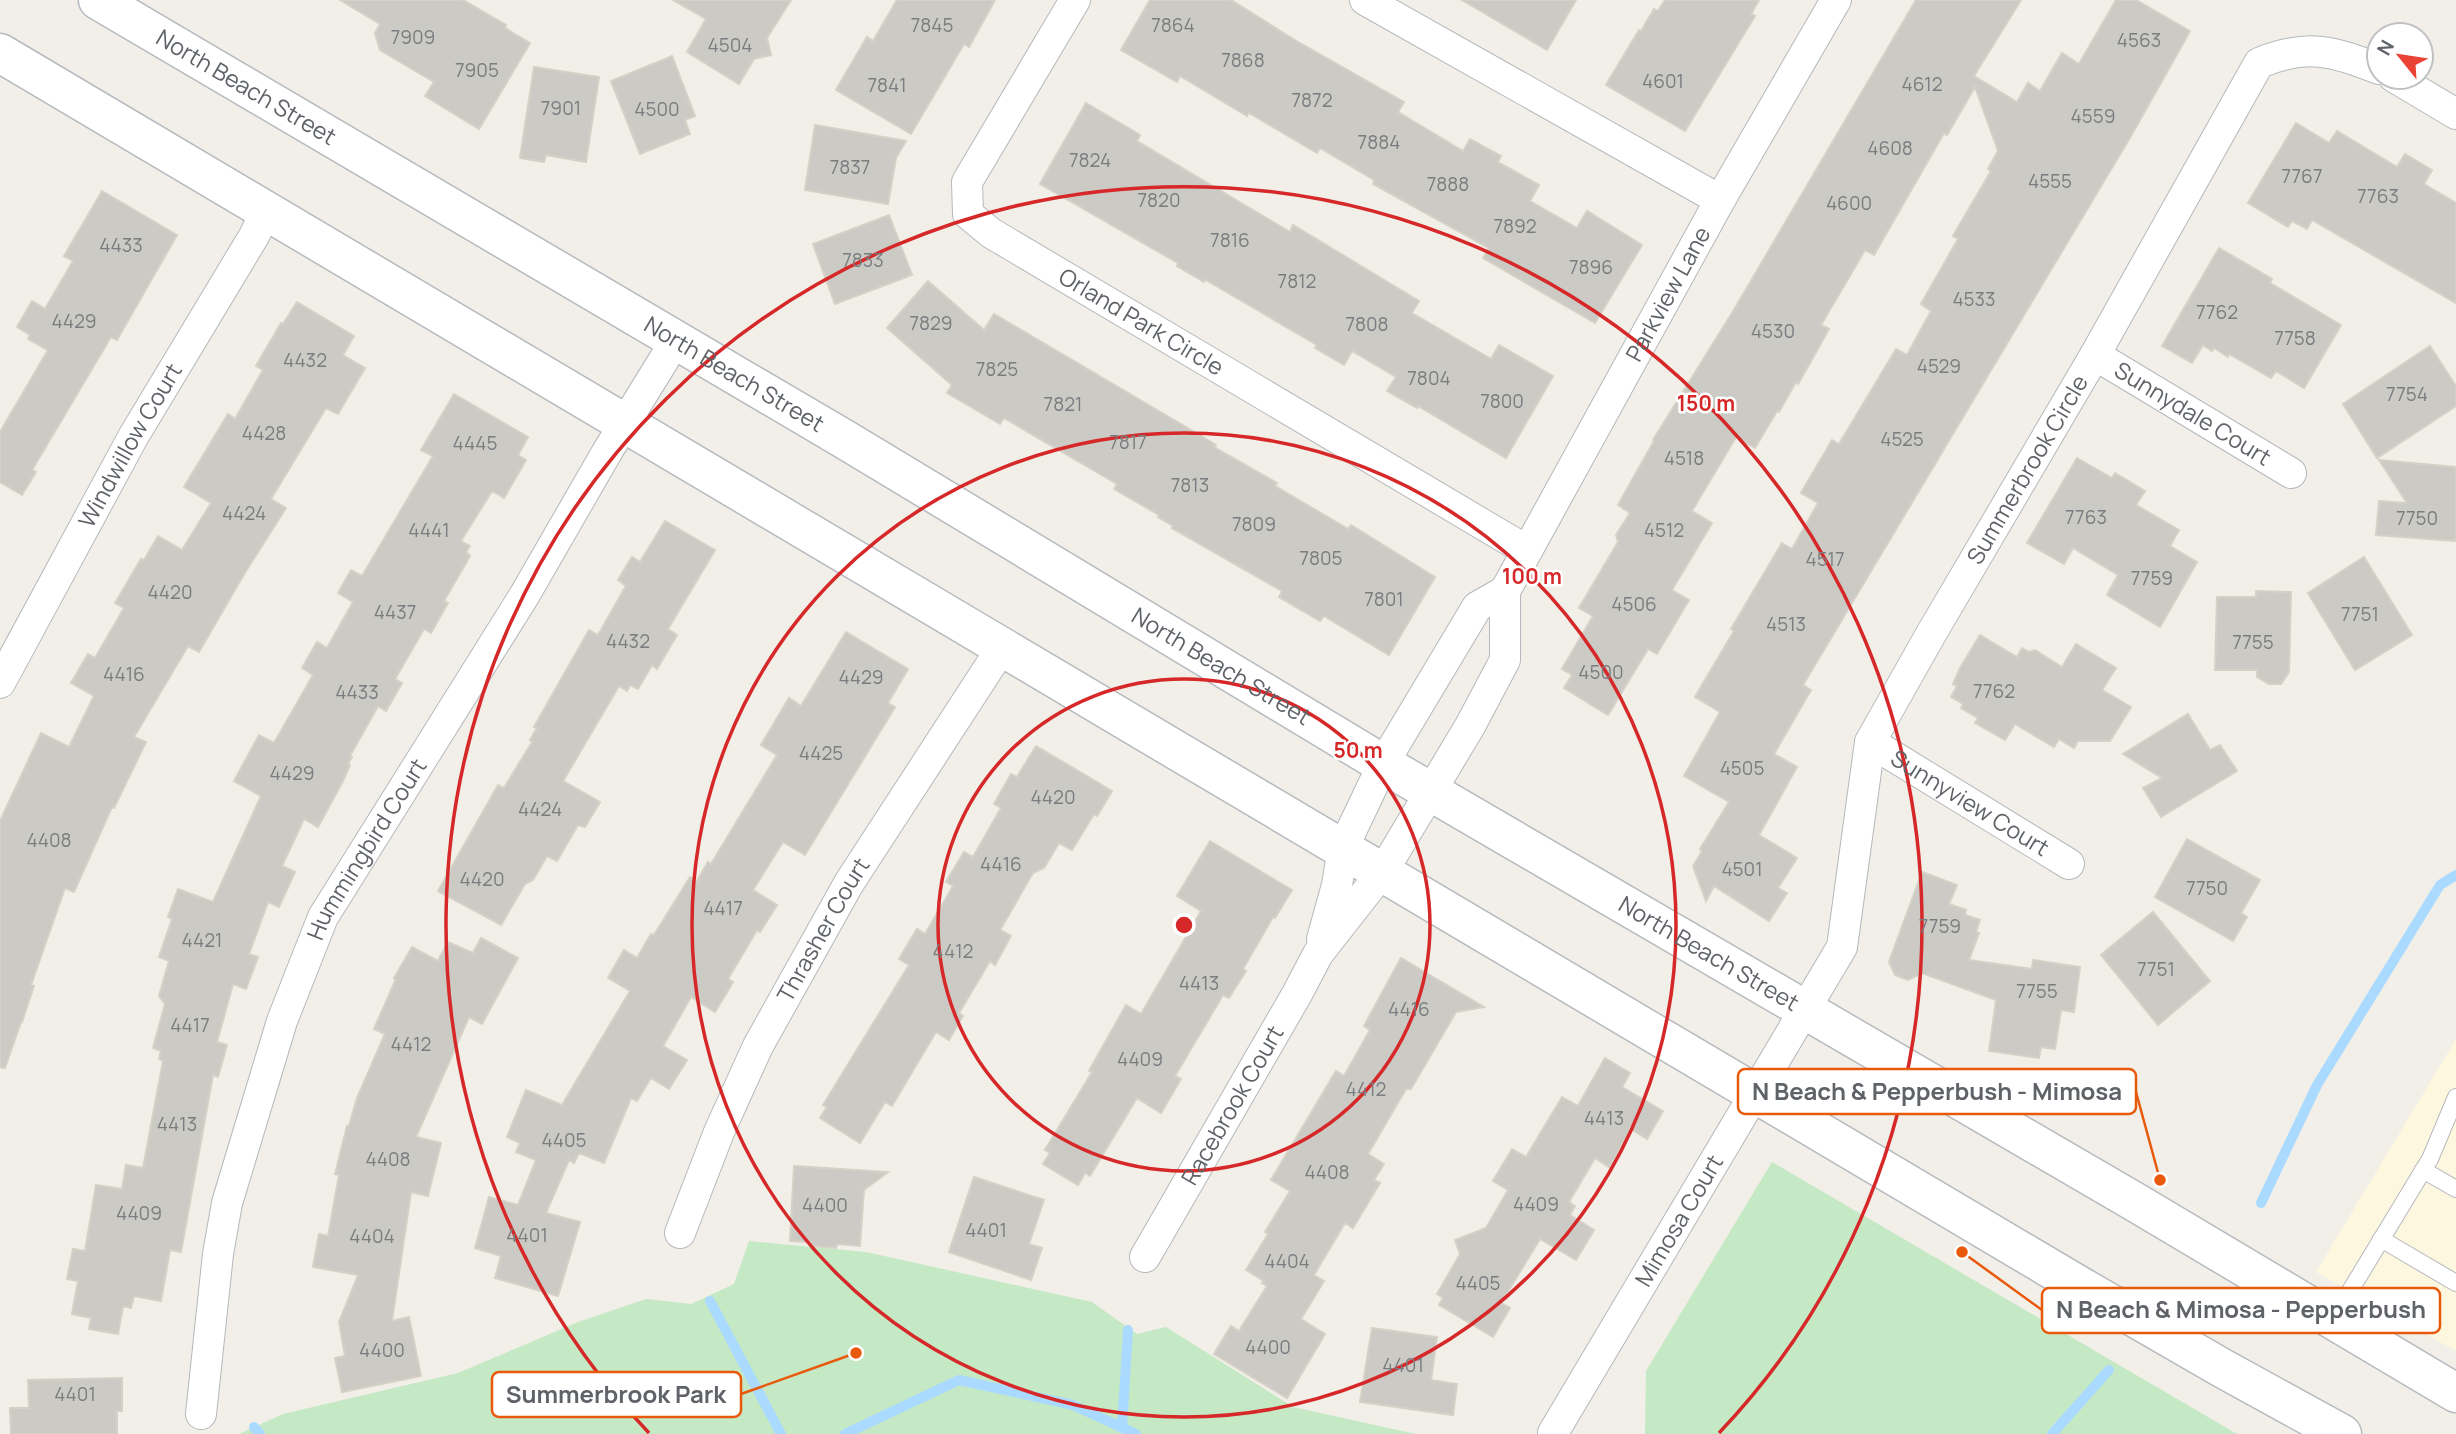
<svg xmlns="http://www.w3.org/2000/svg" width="2456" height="1434" viewBox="0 0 2456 1434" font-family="Manrope,sans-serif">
<rect width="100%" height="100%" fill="#f1efe8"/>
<polygon fill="#fef7e0" points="2456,1039 2456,1351 2316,1272"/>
<g fill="#c5e8c5">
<polygon points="1772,1162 2237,1434 1645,1434 1646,1371"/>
<polygon points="749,1241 866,1252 1092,1302 1137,1334 1166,1327 1293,1407 1416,1434 239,1434 283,1414 458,1373 578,1322 646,1299 691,1304 734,1284"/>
</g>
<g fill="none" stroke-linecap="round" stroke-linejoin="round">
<g stroke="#aadaff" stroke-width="10">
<polyline points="2261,1203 2317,1085 2440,885 2456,875"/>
<polyline points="710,1301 781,1434"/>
<polyline points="254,1427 260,1434"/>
<polyline points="1122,1428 1128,1330"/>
<polyline points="845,1434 959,1380 1073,1405 1136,1434"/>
<polyline points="2052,1434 2109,1370"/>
</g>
</g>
<g fill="#cccac5" stroke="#d6d1c6" stroke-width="2">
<polygon points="340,0 463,0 506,25 505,28 530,43 479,129 425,96 434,82 380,50 375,33 380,24"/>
<polygon points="673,0 791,0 767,38 771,55 754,59 739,84 687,52 706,19"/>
<polygon points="897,0 995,0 969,47 964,44 911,134 836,90 867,37 873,41"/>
<polygon points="1150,0 1231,0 1293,39 1404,102 1398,112 1463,151 1470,139 1501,156 1498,162 1539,185 1530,201 1577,228 1587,211 1642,245 1595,323 1483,258 1489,248 1373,184 1374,180 1320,148 1317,153 1249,113 1247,116 1180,76 1177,82 1121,50"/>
<polygon points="1462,0 1576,0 1547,50"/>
<polygon points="1665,0 1759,0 1751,14 1755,16 1685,131 1606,85 1639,30 1641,31 1654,9 1658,11"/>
<polygon points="1916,0 2021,0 1974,76 2017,102 2028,83 2040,91 2062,53 2079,64 2116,0 2136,0 2190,31 2131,136 1803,685 1811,690 1774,754 1797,767 1759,835 1797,858 1778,888 1787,893 1769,921 1714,886 1706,901 1693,866 1702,851 1700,849 1729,802 1684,776 1720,712 1695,697 1734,631 1731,629 1782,543 1792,549 1818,503 1801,493 1832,440 1839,444 1896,349 1907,355 1931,311 1921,304 1958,239 1953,236 1991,171 1988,169 1998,151 1975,87 1947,135 1944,133 1874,255 1865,250 1821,325 1829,329 1814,356 1798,384 1796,382 1779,412 1777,411 1755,448 1736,437 1692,511 1712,523 1672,590 1689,600 1657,654 1648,649 1608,715 1564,688 1572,675 1562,669 1593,616 1579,608 1618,542 1616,535 1630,513 1618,505 1654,441 1653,440 1735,308"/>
<polygon points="672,56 695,116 685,120 690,134 640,154 611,81"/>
<polygon points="534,67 599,77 586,162 546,155 544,162 520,158"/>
<polygon points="1086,103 1140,135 1137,141 1290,232 1293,225 1419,301 1412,313 1491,359 1499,345 1553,376 1506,458 1418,406 1417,408 1387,391 1396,377 1352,351 1344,365 1315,348 1317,345 1206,280 1204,282 1177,266 1178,263 1040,184"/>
<polygon points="2296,123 2329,143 2337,131 2397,167 2405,154 2432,170 2424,184 2456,203 2456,303 2312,220 2307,229 2292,221 2288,227 2248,203"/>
<polygon points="815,125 906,141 896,158 888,204 805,190"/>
<polygon points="102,191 177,235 117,340 111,337 32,470 36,472 22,495 0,482 0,432 48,350 28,339 30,335 17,327 32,301 45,309 73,261 64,256"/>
<polygon points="889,215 912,275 835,304 813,244"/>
<polygon points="2219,248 2272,279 2270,283 2341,325 2304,388 2276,371 2271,378 2229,354 2228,357 2214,348 2212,351 2203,345 2192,363 2162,346"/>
<polygon points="928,281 984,330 994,314 1186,427 1216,445 1214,447 1277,483 1275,486 1304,503 1348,529 1351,525 1435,577 1389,655 1324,616 1320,621 1279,597 1282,591 1172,528 1173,526 1158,517 1159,515 1114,489 1117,484 1004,418 1000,424 947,393 952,385 887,328"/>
<polygon points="297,302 354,336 343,355 365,368 338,414 326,408 271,499 286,508 246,571 199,652 188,646 134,737 146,742 114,808 112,807 74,892 65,888 31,985 34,986 22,1022 21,1022 5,1068 0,1067 0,821 41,733 69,747 94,696 71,683 88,654 95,658 124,608 115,603 141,559 144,560 158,536 182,550 211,503 184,487 228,414 235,419 263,370 256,366 281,323 283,324"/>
<polygon points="2430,346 2456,386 2456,406 2377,458 2343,404"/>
<polygon points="454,394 528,437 518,455 526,460 504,498 492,491 461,541 470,546 466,552 470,556 444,601 448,603 431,633 424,629 395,679 402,683 386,711 378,706 350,756 352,757 348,764 350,765 343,781 318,827 304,819 282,866 295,872 279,907 268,902 249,954 258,957 246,989 233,984 217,1042 227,1045 218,1077 213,1075 181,1252 170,1250 161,1301 134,1296 131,1308 123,1306 118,1334 89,1329 91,1318 72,1314 78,1281 67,1279 73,1249 85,1251 96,1185 122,1189 126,1165 143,1168 163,1061 159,1059 161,1051 153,1048 165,1004 159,996 169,961 159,957 172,919 168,917 178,889 213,902 261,796 234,781 259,735 274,743 313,675 302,668 317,642 327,648 353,602 338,593 351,570 362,576 433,456 421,450"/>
<polygon points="2077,458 2112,478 2115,473 2145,491 2136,505 2179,530 2170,546 2197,562 2160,627 2107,595 2118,575 2073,548 2064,564 2027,543"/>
<polygon points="2379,460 2456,467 2456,541 2376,535 2379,501 2407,503"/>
<polygon points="665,521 715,550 668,629 677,635 657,669 652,665 638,689 630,685 627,691 619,686 563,781 600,802 585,827 578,825 557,861 547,856 533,880 525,884 501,925 438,891 498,785 504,788 532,742 530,740 537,728 534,727 589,630 598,635 626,586 618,580 632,557 640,562"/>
<polygon points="2364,557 2412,635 2355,670 2308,593"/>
<polygon points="2256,591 2291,592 2289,672 2281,684 2269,684 2257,677 2257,670 2215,670 2217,597 2256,597"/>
<polygon points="846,632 908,669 888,703 895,707 805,855 783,842 753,890 777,905 760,932 757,930 728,979 733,982 715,1012 691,997 663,1046 687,1060 669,1089 651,1078 637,1101 631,1098 604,1163 579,1153 574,1163 569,1160 546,1213 580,1222 558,1296 495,1278 501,1256 475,1248 489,1197 518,1205 536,1160 516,1152 520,1143 507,1137 526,1090 562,1105 630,991 608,978 624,950 637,958 651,934 654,935 690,877 697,881 708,862 711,864 777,755 761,745 789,698 801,706"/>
<polygon points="1980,635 2017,657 2022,648 2029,652 2035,650 2062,667 2076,644 2116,668 2102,690 2131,707 2110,741 2078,741 2074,748 2059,739 2054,747 2015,724 2005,740 1975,723 1978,718 1961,708 1963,704 1951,697 1957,686 1953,684 1960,668"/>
<polygon points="2188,714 2210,750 2220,745 2237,771 2161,817 2143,788 2162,778 2123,754"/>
<polygon points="1036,746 1112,791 1097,816 1094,814 1072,850 1059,843 1044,868 1033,873 1000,930 1011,936 995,965 990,961 959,1013 963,1016 949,1040 936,1032 892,1106 885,1102 860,1143 820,1118 827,1107 823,1105 909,965 899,959 917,929 925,934 953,886 946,882 964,852 973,857 1001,808 994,804 1011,774 1017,777"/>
<polygon points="2187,839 2260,880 2241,913 2247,917 2233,941 2155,897"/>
<polygon points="1210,841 1292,890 1275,918 1273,917 1243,969 1246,971 1229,998 1223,995 1175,1076 1181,1079 1161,1113 1137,1098 1090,1176 1085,1173 1078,1185 1043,1164 1050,1153 1045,1150 1092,1072 1089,1071 1126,1005 1141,1014 1201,911 1177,896"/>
<polygon points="1922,872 1957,885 1949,904 1966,910 1965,915 1980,920 1976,932 1979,933 1969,960 2032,969 2033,960 2080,967 2074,1012 2061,1010 2055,1049 2041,1047 2039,1058 1989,1051 1996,1000 1922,973 1908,980 1895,975 1889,962"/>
<polygon points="2153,912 2210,981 2158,1025 2101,955"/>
<polygon points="481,938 518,958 482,1024 469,1017 416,1137 441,1143 428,1196 411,1192 392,1321 409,1317 421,1376 342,1392 335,1358 345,1356 339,1322 358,1275 313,1267 319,1234 328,1236 339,1175 335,1174 347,1126 349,1126 357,1098 385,1034 374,1029 396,979 394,978 412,947 438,961 448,942 473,953"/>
<polygon points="1401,958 1484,1007 1456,1012 1411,1089 1406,1089 1368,1154 1384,1164 1374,1180 1380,1183 1353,1228 1345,1223 1314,1275 1324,1281 1301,1319 1325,1334 1287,1398 1214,1354 1231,1326 1239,1331 1267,1286 1262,1283 1264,1281 1246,1270 1268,1234 1265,1232 1290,1191 1271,1180 1336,1071 1344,1076 1370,1030 1364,1026"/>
<polygon points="1605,1058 1630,1073 1622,1087 1663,1111 1647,1139 1631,1129 1609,1167 1595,1158 1569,1202 1575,1206 1570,1215 1594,1230 1576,1260 1540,1239 1501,1303 1510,1308 1493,1337 1439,1305 1443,1298 1437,1294 1460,1254 1455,1240 1486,1228 1508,1190 1493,1181 1512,1149 1526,1157 1562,1097 1578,1106"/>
<polygon points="794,1166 888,1172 864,1190 860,1246 837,1244 836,1248 811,1246 812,1242 790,1241"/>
<polygon points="974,1177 1044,1200 1029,1244 1042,1248 1031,1280 949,1252"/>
<polygon points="1372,1328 1437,1337 1431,1380 1457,1384 1453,1415 1360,1402"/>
<polygon points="122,1378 122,1411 117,1411 117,1434 11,1434 10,1408 29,1408 28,1380"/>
</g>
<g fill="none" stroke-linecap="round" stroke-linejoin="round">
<g stroke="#b5b8bc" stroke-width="18">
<g id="lane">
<polyline points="2423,1170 2456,1189"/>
<polyline points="2381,1239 2456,1283"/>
<polyline points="2333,1319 2430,1159 2456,1097"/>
</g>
</g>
<g stroke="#b5b8bc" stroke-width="32">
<g id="street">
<path id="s1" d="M 1075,0 L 967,182 L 968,214 L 991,233 L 1526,550"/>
<polyline points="1365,0 1720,200"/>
<polyline points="2394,77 2456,114"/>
<path id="s2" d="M 2095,355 L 2291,473"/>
<path id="s3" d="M 0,683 L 133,437 L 254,236 L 266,211"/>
<path id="s4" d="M 1870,742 L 2069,864"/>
<polyline points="1322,939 1337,885 1343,848 1383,764 1477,607 1505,591"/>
<path id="s5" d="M 680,1233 L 719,1132 L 758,1046 L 849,883 L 1003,646"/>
<path id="s6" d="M 1145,1257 L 1297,994 L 1318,954 L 1383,871 L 1470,726 L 1505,660 L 1505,591 L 1720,200 L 1836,0"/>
<path id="s7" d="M 201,1414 L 218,1254 L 227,1203 L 282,1021 L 323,917 L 524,596 L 607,452 L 676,340"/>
<path id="s8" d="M 1553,1433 L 1842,947 L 1870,742 L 1931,634 L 2095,355 L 2259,63 C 2308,43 2332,51 2379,69"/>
</g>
</g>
<g stroke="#b6babf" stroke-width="41">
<g id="secondary">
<path id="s9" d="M 98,0 L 844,439 L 1383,764 L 2135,1202 L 2456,1393"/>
<polyline points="0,53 2080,1286 2222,1368 2342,1434"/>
</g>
</g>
<use href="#lane" stroke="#fff" stroke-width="16"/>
<use href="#street" stroke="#fff" stroke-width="30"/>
<use href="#secondary" stroke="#fff" stroke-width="38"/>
</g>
<g fill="none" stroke="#d62828" stroke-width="3.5">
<circle cx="1184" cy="925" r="246"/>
<circle cx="1184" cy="925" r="492"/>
<path d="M649 1433A738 738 0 1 1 1719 1433"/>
</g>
<g text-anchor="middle" stroke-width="5" stroke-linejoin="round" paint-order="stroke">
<g font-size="19" fill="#7a7d7f">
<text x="932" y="32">7845</text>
<text x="1173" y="32">7864</text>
<text x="413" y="44">7909</text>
<text x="2139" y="47">4563</text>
<text x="730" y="52">4504</text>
<text x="1243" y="67">7868</text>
<text x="477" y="77">7905</text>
<text x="1663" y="88">4601</text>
<text x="1922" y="91">4612</text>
<text x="887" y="92">7841</text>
<text x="1312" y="107">7872</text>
<text x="561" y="115">7901</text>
<text x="657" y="116">4500</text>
<text x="2093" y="123">4559</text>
<text x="1379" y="149">7884</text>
<text x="1890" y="155">4608</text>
<text x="1090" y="167">7824</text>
<text x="850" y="174">7837</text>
<text x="2302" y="183">7767</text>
<text x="2050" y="188">4555</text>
<text x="1448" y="191">7888</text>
<text x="2378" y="203">7763</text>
<text x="1159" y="207">7820</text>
<text x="1849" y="210">4600</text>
<text x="1515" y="233">7892</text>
<text x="1230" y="247">7816</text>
<text x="121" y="252">4433</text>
<text x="863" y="267">7833</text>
<text x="1591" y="274">7896</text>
<text x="1297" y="288">7812</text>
<text x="1974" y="306">4533</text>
<text x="2217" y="319">7762</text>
<text x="74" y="328">4429</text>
<text x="931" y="330">7829</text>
<text x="1367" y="331">7808</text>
<text x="1773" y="338">4530</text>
<text x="2295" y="345">7758</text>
<text x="305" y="367">4432</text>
<text x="1939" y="373">4529</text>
<text x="997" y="376">7825</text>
<text x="1429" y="385">7804</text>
<text x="2407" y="401">7754</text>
<text x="1502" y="408">7800</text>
<text x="1063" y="411">7821</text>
<text x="264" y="440">4428</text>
<text x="1902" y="446">4525</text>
<text x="1128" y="449">7817</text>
<text x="475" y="450">4445</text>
<text x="1684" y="465">4518</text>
<text x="1190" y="492">7813</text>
<text x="244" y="520">4424</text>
<text x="2086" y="524">7763</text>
<text x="2417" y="525">7750</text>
<text x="1254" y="531">7809</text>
<text x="429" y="537">4441</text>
<text x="1664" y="537">4512</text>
<text x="1321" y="565">7805</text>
<text x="1825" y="566">4517</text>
<text x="2152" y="585">7759</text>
<text x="170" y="599">4420</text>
<text x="1384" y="606">7801</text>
<text x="1634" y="611">4506</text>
<text x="395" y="619">4437</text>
<text x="2360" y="621">7751</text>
<text x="1786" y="631">4513</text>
<text x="628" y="648">4432</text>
<text x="2253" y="649">7755</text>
<text x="1601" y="679">4500</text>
<text x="124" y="681">4416</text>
<text x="861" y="684">4429</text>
<text x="1994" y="698">7762</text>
<text x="357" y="699">4433</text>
<text x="821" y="760">4425</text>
<text x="1742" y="775">4505</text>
<text x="292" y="780">4429</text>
<text x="1053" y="804">4420</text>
<text x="540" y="816">4424</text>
<text x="49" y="847">4408</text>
<text x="1001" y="871">4416</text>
<text x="1742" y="876">4501</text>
<text x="482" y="886">4420</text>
<text x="2207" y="895">7750</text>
<text x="723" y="915">4417</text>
<text x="1940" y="933">7759</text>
<text x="202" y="947">4421</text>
<text x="953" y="958">4412</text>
<text x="2156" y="976">7751</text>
<text x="1199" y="990">4413</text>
<text x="2037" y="998">7755</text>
<text x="1409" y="1016">4416</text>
<text x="190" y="1032">4417</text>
<text x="411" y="1051">4412</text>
<text x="1140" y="1066">4409</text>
<text x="1366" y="1096">4412</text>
<text x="1604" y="1125">4413</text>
<text x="177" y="1131">4413</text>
<text x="564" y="1147">4405</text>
<text x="388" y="1166">4408</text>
<text x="1327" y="1179">4408</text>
<text x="1536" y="1211">4409</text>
<text x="825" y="1212">4400</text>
<text x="139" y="1220">4409</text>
<text x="986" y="1237">4401</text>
<text x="527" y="1242">4401</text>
<text x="372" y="1243">4404</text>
<text x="1287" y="1268">4404</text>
<text x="1478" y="1290">4405</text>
<text x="1268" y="1354">4400</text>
<text x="382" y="1357">4400</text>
<text x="1403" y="1372">4401</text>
<text x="75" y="1401">4401</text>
</g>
<g font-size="23" fill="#5f6368" stroke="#fff">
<text dy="8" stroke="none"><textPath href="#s9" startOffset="172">North Beach Street</textPath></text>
<text dy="8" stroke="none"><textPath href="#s6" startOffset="1106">Parkview Lane</textPath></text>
<text dy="8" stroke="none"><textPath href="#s1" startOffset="448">Orland Park Circle</textPath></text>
<text dy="8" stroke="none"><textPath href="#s9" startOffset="738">North Beach Street</textPath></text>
<text dy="8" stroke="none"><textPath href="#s2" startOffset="114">Sunnydale Court</textPath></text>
<text dy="8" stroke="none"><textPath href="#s3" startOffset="271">Windwillow Court</textPath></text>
<text dy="8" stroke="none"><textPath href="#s8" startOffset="1087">Summerbrook Circle</textPath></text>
<text dy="8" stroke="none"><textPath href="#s9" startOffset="1306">North Beach Street</textPath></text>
<text dy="8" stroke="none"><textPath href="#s4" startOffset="117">Sunnyview Court</textPath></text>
<text dy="8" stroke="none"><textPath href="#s7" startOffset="595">Hummingbird Court</textPath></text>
<text dy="8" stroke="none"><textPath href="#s5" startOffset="336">Thrasher Court</textPath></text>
<text dy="8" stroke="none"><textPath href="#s9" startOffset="1872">North Beach Street</textPath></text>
<text dy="8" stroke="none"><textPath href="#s6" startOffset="175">Racebrook Court</textPath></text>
<text dy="8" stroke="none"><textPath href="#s8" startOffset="247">Mimosa Court</textPath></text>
</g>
</g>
<circle cx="1184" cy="925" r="10" fill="#d62828" stroke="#fff" stroke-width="3.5"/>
<g font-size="21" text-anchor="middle" font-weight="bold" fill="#d62828" stroke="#fff" stroke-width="5" stroke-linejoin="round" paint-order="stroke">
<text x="1706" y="411">150 m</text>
<text x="1532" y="584">100 m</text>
<text x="1358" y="758">50 m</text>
</g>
<path fill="none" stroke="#e8590c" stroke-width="2.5" d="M2160 1180L2136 1092M1962 1252L2042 1310M856 1353L741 1394"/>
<g fill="#e8590c" stroke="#fff" stroke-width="2.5">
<circle cx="2160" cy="1180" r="7"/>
<circle cx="1962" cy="1252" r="7"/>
<circle cx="856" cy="1353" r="7"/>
</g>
<g fill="#fff" stroke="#e8590c" stroke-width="2.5">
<rect x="1738" y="1069" width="398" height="45" rx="7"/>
<rect x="2042" y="1288" width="398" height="45" rx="7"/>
<rect x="492" y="1372" width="249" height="45" rx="7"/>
</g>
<g font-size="24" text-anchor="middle" font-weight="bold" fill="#5f6368">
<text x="1937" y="1100">N Beach &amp; Pepperbush - Mimosa</text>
<text x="2241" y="1318">N Beach &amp; Mimosa - Pepperbush</text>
<text x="616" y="1403">Summerbrook Park</text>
</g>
<g transform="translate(2400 56) rotate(300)"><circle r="33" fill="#ffffff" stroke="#bfc1c3" stroke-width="2"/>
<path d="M0-5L12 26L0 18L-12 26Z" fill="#ea4335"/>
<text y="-10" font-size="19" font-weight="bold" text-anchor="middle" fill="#5f6368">N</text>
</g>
</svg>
